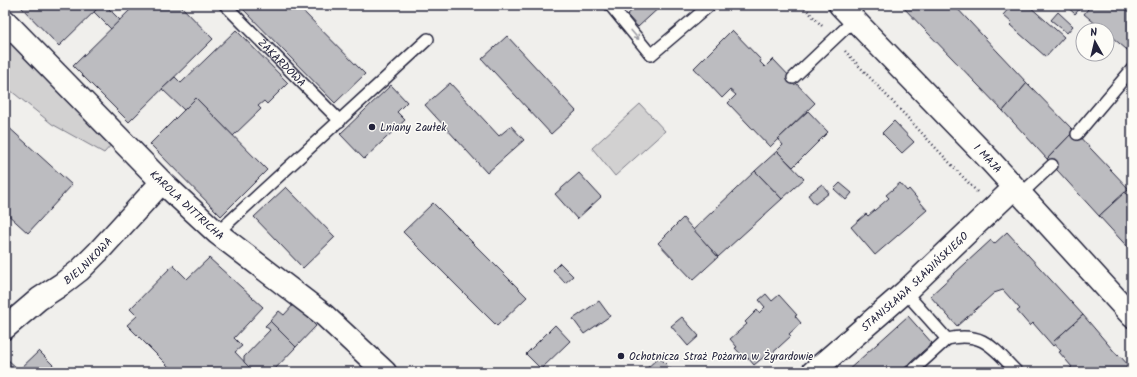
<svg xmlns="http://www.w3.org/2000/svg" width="1137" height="377" viewBox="0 0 1137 377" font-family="Kalam,sans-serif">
<rect width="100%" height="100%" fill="#f0efec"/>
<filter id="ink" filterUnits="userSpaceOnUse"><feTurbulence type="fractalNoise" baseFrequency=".025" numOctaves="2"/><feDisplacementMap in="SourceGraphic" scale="8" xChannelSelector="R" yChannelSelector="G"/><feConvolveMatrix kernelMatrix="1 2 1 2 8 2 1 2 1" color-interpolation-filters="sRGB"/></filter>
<g filter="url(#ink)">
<g fill="#d2d1d1" stroke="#7a7a86">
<polygon points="5,34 112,144 104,153 52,124 5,86"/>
<polygon points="640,104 665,131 615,176 592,148"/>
</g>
<g fill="#bcbcc0" stroke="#22223b">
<polygon points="19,5 101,5 59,46"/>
<polygon points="101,5 105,5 120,20 111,29 94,12"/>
<polygon points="135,5 180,5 213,39 129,122 73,66"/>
<polygon points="239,5 297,5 365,74 335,103"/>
<polygon points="638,5 662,5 638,27 627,15"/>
<polygon points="901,5 954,5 1027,83 1003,111"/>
<polygon points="1012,5 1023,5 1025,7 1028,5 1064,37 1046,57 1010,25 1012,23 1003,15"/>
<polygon points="1065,5 1083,5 1075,14"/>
<polygon points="1091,5 1125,5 1132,11 1132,54 1107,33 1107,30 1103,30 1084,14"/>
<polygon points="1058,12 1073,26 1067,33 1051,20"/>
<polygon points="236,30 288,83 267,104 264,101 258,106 261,109 233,136 196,98 184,110 162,89 175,77 181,83"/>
<polygon points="732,30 761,60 760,62 765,67 773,59 815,103 770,147 728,103 736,95 730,90 722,98 694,68"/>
<polygon points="507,36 576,111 551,134 482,59"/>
<polygon points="450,83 499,136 511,126 524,140 487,173 425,105"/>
<polygon points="1027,83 1074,131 1047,159 1003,111"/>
<polygon points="391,85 407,102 397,112 405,120 364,159 340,134"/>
<polygon points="196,98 267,170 221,216 150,144"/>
<polygon points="808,111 828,132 793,167 777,151 783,145 778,139"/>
<polygon points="894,121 914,142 902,153 882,133"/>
<polygon points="5,124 72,185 28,233 5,212"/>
<polygon points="1074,131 1129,189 1099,216 1047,159"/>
<polygon points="777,151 804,179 782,199 755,171"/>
<polygon points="755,171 782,199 718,257 693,230"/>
<polygon points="579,173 601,197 577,219 555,194"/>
<polygon points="840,183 852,193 846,200 834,189"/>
<polygon points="900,183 907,191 909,189 927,210 875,255 851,227 866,214 868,216 889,198 886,195"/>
<polygon points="822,184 829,193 815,204 808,195"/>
<polygon points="286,187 335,237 303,268 254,217"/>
<polygon points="1125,192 1132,200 1132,205 1131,206 1132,207 1132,252 1099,216"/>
<polygon points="433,203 527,297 497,326 403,232"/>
<polygon points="683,218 718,257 693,280 658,243"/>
<polygon points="1007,232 1083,315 1053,342 1055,344 1053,346 1033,323 1030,326 1017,311 1020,309 1003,290 994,293 957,326 930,296 991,240 994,244"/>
<polygon points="209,258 263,307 234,338 242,346 235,352 254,372 174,372 127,325 137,316 130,309 173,265 187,279"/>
<polygon points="560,263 573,276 565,283 553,270"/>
<polygon points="766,294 772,301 779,295 797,315 795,316 801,323 789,334 791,336 767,358 765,356 754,365 748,358 746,360 735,348 737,347 730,339 747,324 745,322 757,310 759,313 765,307 759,300"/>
<polygon points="599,301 610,316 584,334 573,319"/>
<polygon points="294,304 316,326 296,347 270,321 279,311 284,315"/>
<polygon points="1083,315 1118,356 1119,355 1131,368 1132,370 1131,372 1072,372 1069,369 1072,367 1059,352 1061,351 1053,342"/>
<polygon points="908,316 932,343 900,372 846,372"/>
<polygon points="682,317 699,336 688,346 671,326"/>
<polygon points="270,321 296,347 272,372 254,372 244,362 244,357 270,330 265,326"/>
<polygon points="555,325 570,341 541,369 526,354"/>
<polygon points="39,351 60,372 5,372 5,357 19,370"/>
<polygon points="659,357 674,372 643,372"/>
</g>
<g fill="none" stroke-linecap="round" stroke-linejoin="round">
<g stroke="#22223b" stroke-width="14">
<g id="lane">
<path id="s1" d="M 225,5 L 340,121"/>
<polyline points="610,5 651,55 710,5"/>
<polyline points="793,78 854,20"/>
<polyline points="1077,134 1132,69"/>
<polyline points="1020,195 1052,165"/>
<polyline points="217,233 428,39"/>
<path d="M 905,292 L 947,339 C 984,331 993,348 1017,372"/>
<polyline points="911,372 947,339"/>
</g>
</g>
<g stroke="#22223b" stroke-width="25">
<g id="street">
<path id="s2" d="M 5,21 L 162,182 L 217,233 L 324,315 L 385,372"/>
<path id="s3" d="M 5,328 L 39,299 L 62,284 L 80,270 L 98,252 L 162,182"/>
<path id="s4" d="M 813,372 L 905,292 L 1014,188"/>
</g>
</g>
<g stroke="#22223b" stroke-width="25">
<g id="secondary">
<path id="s5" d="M 840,5 L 985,155 L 1132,316"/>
</g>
</g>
<g stroke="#22223b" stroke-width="2.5" stroke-dasharray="1 3" stroke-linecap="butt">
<polyline points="802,5 824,28"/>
<polyline points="845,51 978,193"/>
</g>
<use href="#lane" stroke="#fdfcf7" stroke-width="11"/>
<use href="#street" stroke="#fdfcf7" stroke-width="22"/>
<use href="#secondary" stroke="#fdfcf7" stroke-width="22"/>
</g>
<defs><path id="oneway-shaft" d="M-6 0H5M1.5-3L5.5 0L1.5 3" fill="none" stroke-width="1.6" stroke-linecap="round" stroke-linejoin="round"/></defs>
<use stroke="#9a9aa2" href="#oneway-shaft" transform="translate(635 35) rotate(50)"/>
</g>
<g fill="#22223b" stroke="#fdfcf7" stroke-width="1.5">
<circle cx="372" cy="127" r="4"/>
<circle cx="621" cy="356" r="4"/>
</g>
<g text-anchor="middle" stroke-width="3" stroke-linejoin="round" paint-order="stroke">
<g font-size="11" fill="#22223b" stroke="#fdfcf7">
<text dy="4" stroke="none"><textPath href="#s1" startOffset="81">ŻAKARDOWA</textPath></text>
<text dy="4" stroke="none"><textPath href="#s5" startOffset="213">1 MAJA</textPath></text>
<text dy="4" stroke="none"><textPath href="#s2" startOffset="259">KAROLA DITTRICHA</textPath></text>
<text dy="4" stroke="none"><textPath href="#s3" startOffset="107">BIELNIKOWA</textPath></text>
<text dy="4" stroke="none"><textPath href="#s4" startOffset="136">STANISŁAWA SŁAWIŃSKIEGO</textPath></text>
</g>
<g font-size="11" fill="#22223b" stroke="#fdfcf7" text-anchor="start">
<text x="380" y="131">Lniany Zaułek</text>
<text x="629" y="360">Ochotnicza Straż Pożarna w Żyrardowie</text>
</g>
</g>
<rect width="1137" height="377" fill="none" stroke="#fdfcf7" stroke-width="20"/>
<rect x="10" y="10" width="1117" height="357" fill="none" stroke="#22223b" stroke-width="1.5" filter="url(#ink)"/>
<g transform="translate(1095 42) rotate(352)"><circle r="19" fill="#fdfcf7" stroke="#a5a5ac"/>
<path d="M0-3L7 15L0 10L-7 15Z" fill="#22223b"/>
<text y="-6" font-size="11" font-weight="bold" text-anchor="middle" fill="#22223b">N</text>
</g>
</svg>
